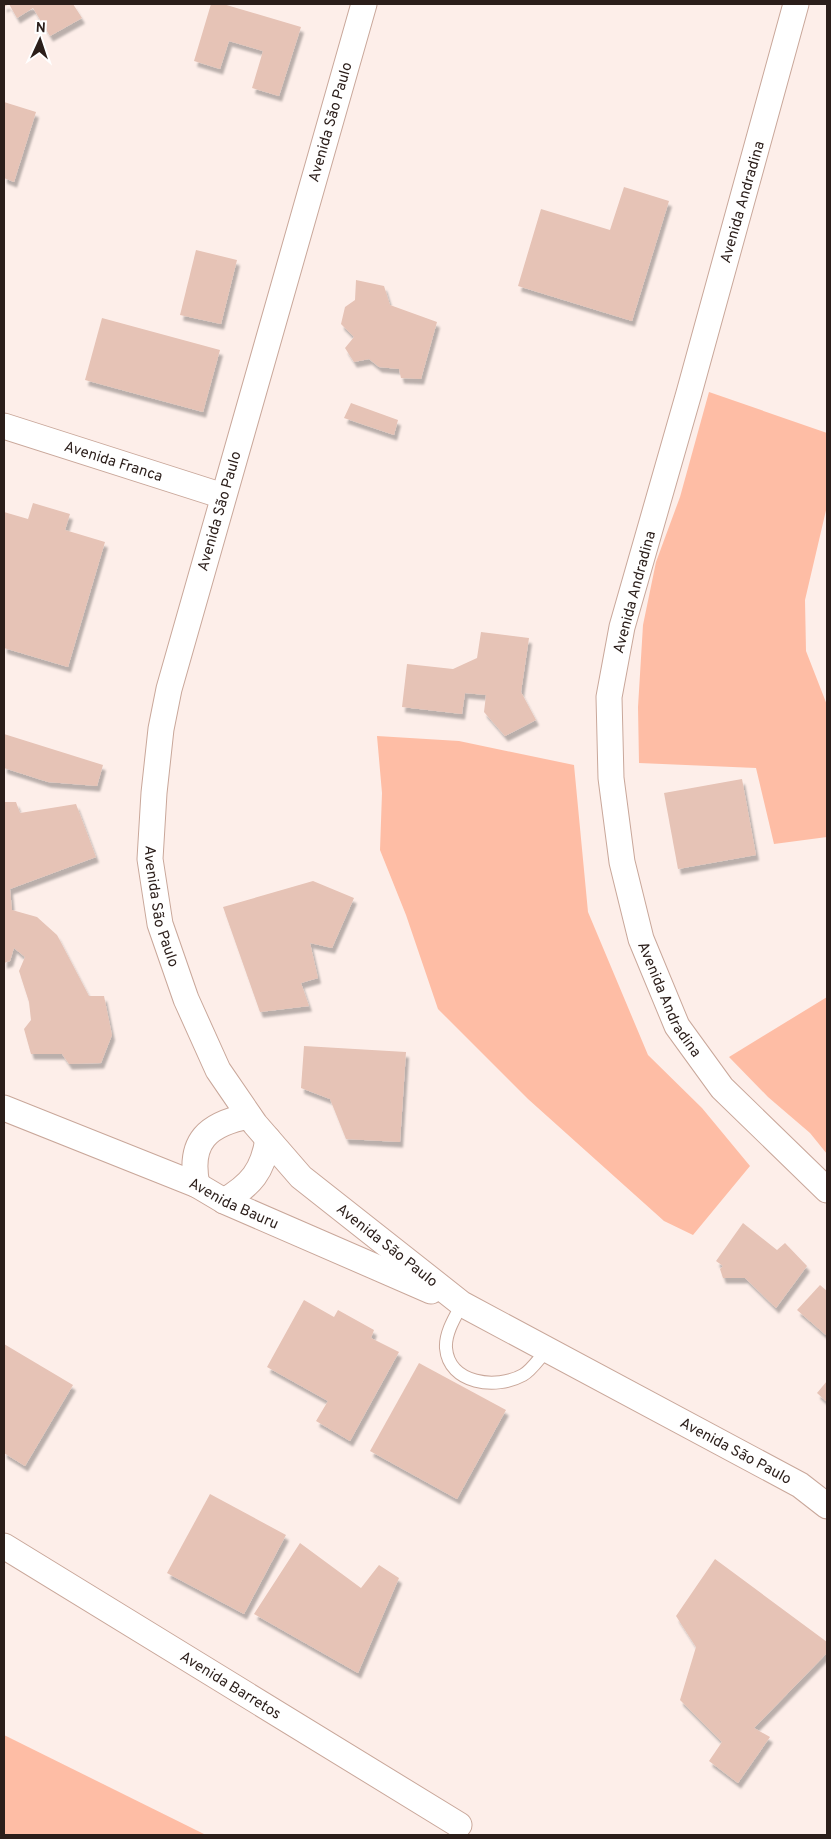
<svg xmlns="http://www.w3.org/2000/svg" width="831" height="1839" viewBox="0 0 831 1839" font-family="Overpass,sans-serif">
<defs>
<filter id="shadow"><feDropShadow dx="3" dy="5.5" stdDeviation="1" flood-color="#0004"/></filter>
</defs>
<rect width="100%" height="100%" fill="#fdeee9"/>
<g fill="#febda5">
<polygon points="709,392 827,433 827,506 805,600 806,651 827,705 827,837 774,844 756,768 639,763 638,707 643,625 656,562 680,497"/>
<polygon points="377,736 459,741 574,765 588,912 648,1055 702,1108 750,1166 693,1235 664,1221 528,1099 438,1009 406,915 380,850 382,793"/>
<polygon points="827,997 827,1154 810,1133 768,1097 729,1057"/>
<polygon points="4,1735 206,1835 4,1835"/>
</g>
<g fill="#e6c3b6" filter="url(#shadow)">
<polygon points="4,4 73,4 82,18 50,36 33,8 17,18 9,4 4,7"/>
<polygon points="211,4 223,4 301,27 279,96 252,88 263,51 229,41 220,69 194,61"/>
<polygon points="4,102 36,112 14,182 4,178"/>
<polygon points="624,187 669,201 632,321 518,286 541,209 610,230"/>
<polygon points="196,250 237,260 221,324 180,315"/>
<polygon points="356,280 384,286 390,305 437,322 421,379 401,378 399,369 379,367 369,359 354,362 345,348 354,337 341,324 345,307 355,300"/>
<polygon points="102,318 220,350 203,412 85,380"/>
<polygon points="351,403 398,420 394,435 344,418"/>
<polygon points="33,503 70,514 65,530 105,542 68,667 4,648 4,512 28,519"/>
<polygon points="481,632 529,638 521,692 536,720 505,736 484,712 486,695 465,693 462,714 402,707 407,664 453,669 477,658"/>
<polygon points="4,734 103,765 97,786 48,782 4,768"/>
<polygon points="742,779 756,855 678,869 664,793"/>
<polygon points="4,802 16,802 20,813 76,804 96,857 10,889 12,910 37,917 57,935 89,996 104,996 112,1035 101,1063 69,1064 62,1054 31,1054 24,1029 31,1020 29,1002 19,971 25,957 14,948 10,961 4,963"/>
<polygon points="313,881 354,898 332,948 310,943 318,978 301,983 309,1006 260,1012 223,907"/>
<polygon points="304,1046 406,1052 400,1142 346,1139 330,1099 301,1088"/>
<polygon points="743,1223 777,1250 785,1243 807,1266 776,1308 745,1278 723,1278 720,1269 723,1266 716,1261"/>
<polygon points="820,1285 827,1291 827,1336 797,1310"/>
<polygon points="304,1300 334,1317 338,1310 374,1330 371,1338 399,1352 350,1441 316,1421 328,1401 267,1367"/>
<polygon points="4,1344 73,1385 25,1466 4,1453"/>
<polygon points="419,1363 506,1410 457,1499 370,1451"/>
<polygon points="827,1381 827,1402 817,1393"/>
<polygon points="210,1494 286,1535 244,1614 167,1573"/>
<polygon points="300,1543 361,1588 379,1565 399,1578 358,1673 254,1614"/>
<polygon points="715,1559 827,1642 827,1653 754,1728 770,1737 738,1783 709,1761 722,1742 680,1700 696,1647 676,1616"/>
</g>
<g fill="none" stroke-linecap="round" stroke-linejoin="round">
<g stroke="#c9a79a" stroke-width="14">
<path id="lane" d="M 462,1304 C 455,1317 445,1333 446,1348 C 449,1384 496,1390 523,1375 C 532,1370 540,1357 547,1350"/>
</g>
<g stroke="#c9a79a" stroke-width="27">
<g id="street">
<path id="s1" d="M 364,4 L 169,689 L 161,729 L 154,793 L 150,859 L 160,924 L 186,999 L 218,1070 L 255,1124 L 301,1177 L 462,1304 L 800,1485 L 827,1506"/>
<path id="s2" d="M 796,4 L 689,393 L 622,627 L 609,697 L 611,778 L 622,862 L 641,939 L 677,1026 L 722,1088 L 827,1190"/>
<path id="s3" d="M 4,426 L 223,496"/>
<path id="s4" d="M 4,1108 L 197,1185 L 224,1201 L 431,1291"/>
<path d="M 197,1185 C 188,1141 208,1124 249,1116"/>
<path d="M 224,1201 C 251,1185 263,1171 268,1139"/>
<path id="s5" d="M 4,1546 L 459,1825"/>
</g>
</g>
<use href="#lane" stroke="#fff" stroke-width="12"/>
<use href="#street" stroke="#fff" stroke-width="25"/>
</g>
<g text-anchor="middle" stroke-width="5" stroke-linejoin="round" paint-order="stroke">
<g font-size="15" fill="#2b1e1a" stroke="#fff">
<text transform="translate(330 122) rotate(-74)" y="5">Avenida São Paulo</text>
<text transform="translate(742 202) rotate(-74)" y="5">Avenida Andradina</text>
<text dy="5" stroke="none"><textPath href="#s3" startOffset="115">Avenida Franca</textPath></text>
<text transform="translate(219 511) rotate(-74)" y="5">Avenida São Paulo</text>
<text transform="translate(634 592) rotate(-75)" y="5">Avenida Andradina</text>
<text dy="5" stroke="none"><textPath href="#s1" startOffset="932">Avenida São Paulo</textPath></text>
<text dy="5" stroke="none"><textPath href="#s2" startOffset="1030">Avenida Andradina</textPath></text>
<text dy="5" stroke="none"><textPath href="#s4" startOffset="249">Avenida Bauru</textPath></text>
<text dy="5" stroke="none"><textPath href="#s1" startOffset="1352">Avenida São Paulo</textPath></text>
<text dy="5" stroke="none"><textPath href="#s1" startOffset="1758">Avenida São Paulo</textPath></text>
<text dy="5" stroke="none"><textPath href="#s5" startOffset="266">Avenida Barretos</textPath></text>
</g>
</g>
<rect width="831" height="1839" fill="none" stroke="#2b1e1a" stroke-width="10"/>
<g transform="translate(40 40) rotate(3)" stroke="#ffffff" stroke-width="4" paint-order="stroke">
<path d="M0-4L9 19L0 12L-9 19Z" fill="#2b1e1a"/>
<text y="-8" font-size="14" font-weight="bold" text-anchor="middle" fill="#2b1e1a">N</text>
</g>
</svg>
